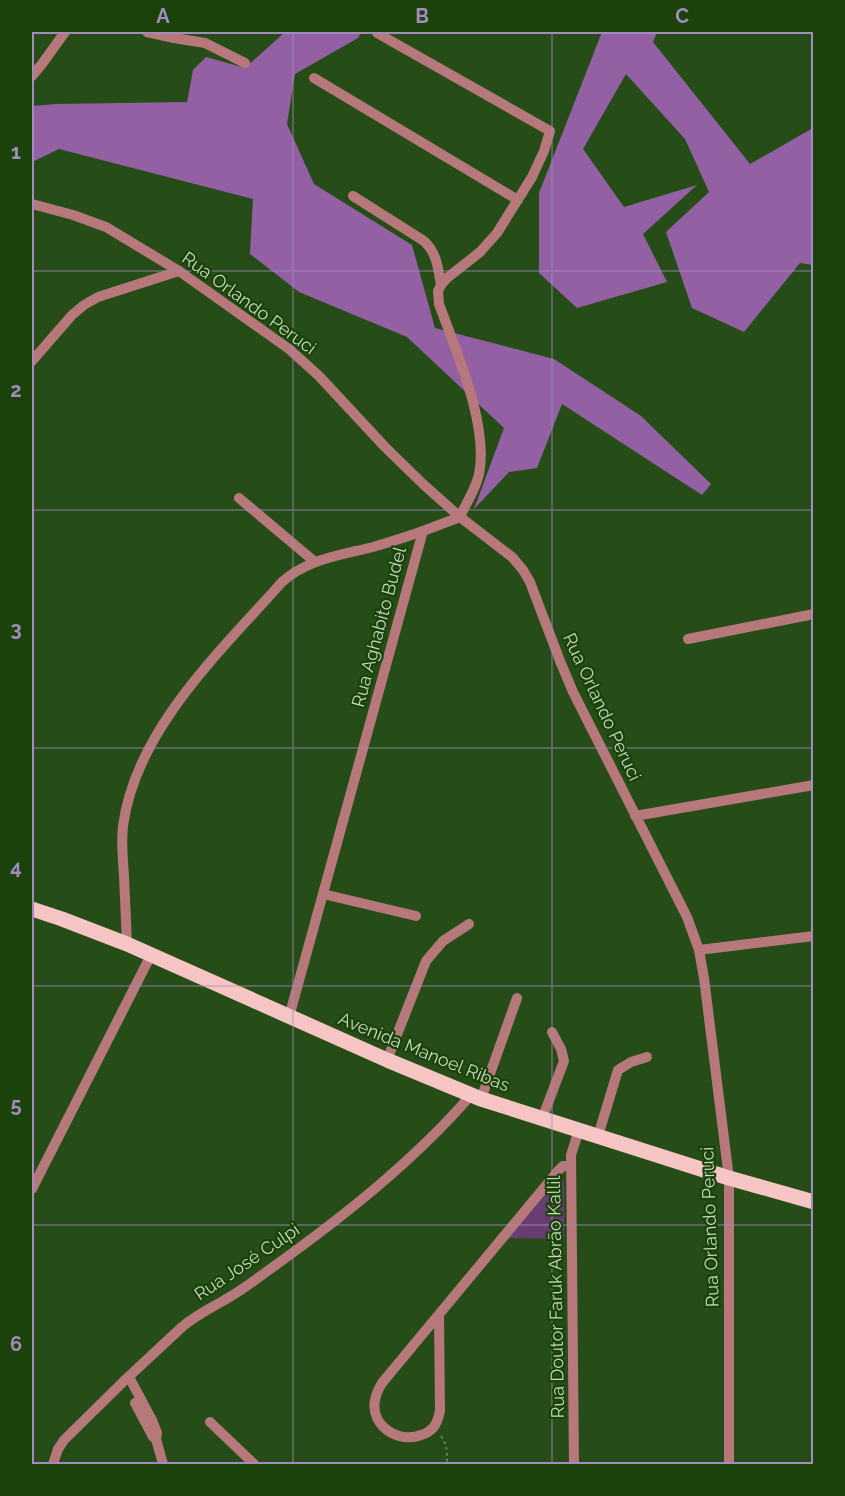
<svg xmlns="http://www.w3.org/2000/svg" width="845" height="1496" viewBox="0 0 845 1496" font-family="Raleway,sans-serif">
<rect width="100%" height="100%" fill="#264d17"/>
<polygon fill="#683d74" points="556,1178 563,1180 564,1184 564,1239 505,1238"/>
<g fill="#9361a3">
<polygon points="285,32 361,32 358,38 295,74 287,124 314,184 412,245 435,328 554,359 641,416 711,484 702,495 562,404 537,468 509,472 474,509 504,428 407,337 299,292 250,254 253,199 59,149 32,162 32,106 56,104 187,102 193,70 206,57 245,68"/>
<polygon points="602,32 657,32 653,42 750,164 813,128 813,265 800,263 744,332 692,308 666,232 709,192 685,139 626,74 583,149 624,207 697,185 643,234 667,282 577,308 539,273 539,193"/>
</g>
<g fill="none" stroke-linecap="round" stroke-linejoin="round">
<path stroke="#5d7f51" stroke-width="2" stroke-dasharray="3 3" stroke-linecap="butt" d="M 441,1436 C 448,1446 447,1453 447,1464"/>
<g stroke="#b6787a" stroke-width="10">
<polyline points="147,32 174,38 205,43 245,63"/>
<polyline points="32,76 42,64 65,32"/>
<polyline points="314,78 518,200"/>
<path d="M 353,196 L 424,241 C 437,253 438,268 441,285"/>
<polyline points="32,204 73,215 106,227 179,271 289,349 319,376 385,447 423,484 460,517 512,557 523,570 530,582 560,661 573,692 687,917 699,950 704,978 729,1178 729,1464"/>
<polyline points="32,361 72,315 84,305 98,297 179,271"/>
<polyline points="239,498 315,562"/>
<polyline points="688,639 814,614"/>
<polyline points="635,816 814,785"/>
<polyline points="323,894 416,916"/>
<path d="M 127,944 C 126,922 125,899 124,876 C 123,860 121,843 123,826 C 136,729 221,651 282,582 C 307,559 342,555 373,547 C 390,542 406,537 423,531"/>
<polyline points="699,950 814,936"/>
<path d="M 289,1017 L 423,531 L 460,517 C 466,503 476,489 479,474 C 489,425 456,351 439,304 L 438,291 L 441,285 L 447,278 L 480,252 L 497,233 L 532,177 L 544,151 L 550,131 L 377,33"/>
<polyline points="387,1060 426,961 443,941 469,924"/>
<polyline points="481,1099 517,998"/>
<polyline points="542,1119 564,1061 561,1049 552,1032"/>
<polyline points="598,1136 618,1070 631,1062 647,1057"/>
<polyline points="32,1189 151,955"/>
<path d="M 439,1315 L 440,1411 C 439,1416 437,1423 433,1428 C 430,1431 425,1434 421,1435 C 399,1444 370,1426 375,1400 C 376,1394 379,1388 382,1383 L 558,1171 L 563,1166 L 571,1166"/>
<polyline points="129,1377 152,1420 157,1433 156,1439 163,1464"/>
<polyline points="135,1403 153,1437"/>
<polyline points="210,1422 254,1464"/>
<path d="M 53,1464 L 58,1449 L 64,1440 L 124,1381 L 182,1327 C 196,1315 213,1307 228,1298 C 242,1290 254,1281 266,1272 C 339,1220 412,1163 471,1095"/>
<polyline points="574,1464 571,1155 579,1130"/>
</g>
<polyline stroke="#f8c5c5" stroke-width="15" points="32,909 62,919 127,944 387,1060 481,1099 729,1178 814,1202"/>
</g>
<path fill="none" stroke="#a38cbd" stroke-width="1.5" stroke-opacity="0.55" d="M 293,32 L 293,1464M 552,32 L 552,1464M 32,271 L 814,271M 32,510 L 814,510M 32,748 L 814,748M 32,986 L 814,986M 32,1225 L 814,1225"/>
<g text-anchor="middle" stroke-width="4.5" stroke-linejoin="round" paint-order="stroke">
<g font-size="18" fill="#c3dabc" stroke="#1c420b">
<text transform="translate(249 303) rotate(36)" y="6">Rua Orlando Peruci</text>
<text transform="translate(379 627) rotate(-75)" y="6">Rua Aghabito Budel</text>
<text transform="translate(602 707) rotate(65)" y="6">Rua Orlando Peruci</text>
<text transform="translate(424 1052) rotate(22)" y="6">Avenida Manoel Ribas</text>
<text transform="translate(710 1227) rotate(-92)" y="6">Rua Orlando Peruci</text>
<text transform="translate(247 1262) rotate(-34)" y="6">Rua José Culpi</text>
<text transform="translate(556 1297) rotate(-91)" y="6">Rua Doutor Faruk Abrão Kallil</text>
</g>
</g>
<rect width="845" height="1496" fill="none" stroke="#1c420b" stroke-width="66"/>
<rect x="33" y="33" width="779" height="1430" fill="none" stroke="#a38cbd" stroke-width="2"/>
<g font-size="20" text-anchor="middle" font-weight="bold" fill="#a38cbd">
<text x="163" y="23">A</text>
<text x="422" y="23">B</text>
<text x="682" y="23">C</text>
<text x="16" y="159">1</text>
<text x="16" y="397">2</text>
<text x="16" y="636">3</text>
<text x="16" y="874">4</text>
<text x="16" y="1112">5</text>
<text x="16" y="1351">6</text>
</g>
</svg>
